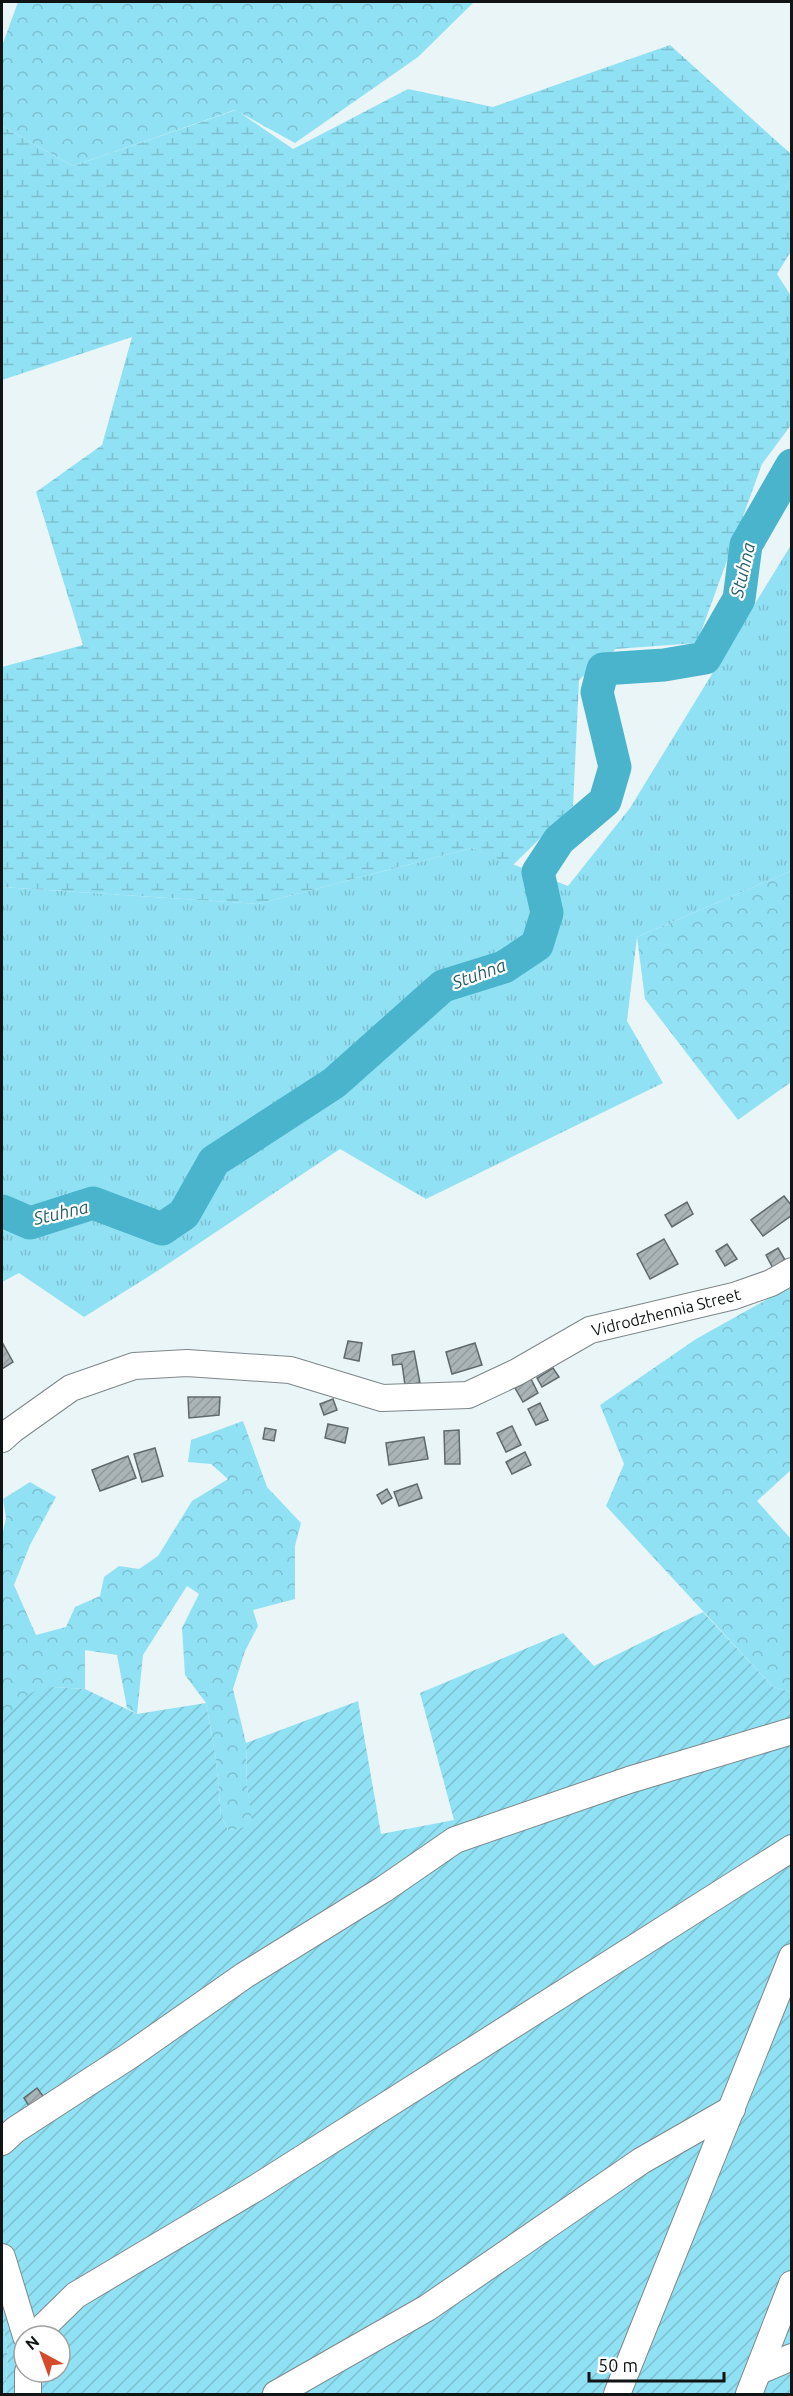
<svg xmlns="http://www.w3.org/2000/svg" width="793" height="2396" viewBox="0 0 793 2396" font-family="Ubuntu,sans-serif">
<defs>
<pattern id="grass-tufts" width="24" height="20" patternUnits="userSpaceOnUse" patternTransform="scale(1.5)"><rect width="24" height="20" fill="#91e1f4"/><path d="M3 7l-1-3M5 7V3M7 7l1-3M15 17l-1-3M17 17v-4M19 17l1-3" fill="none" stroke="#7cc0d0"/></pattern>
<pattern id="forest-crowns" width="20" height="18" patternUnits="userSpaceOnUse" patternTransform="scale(1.5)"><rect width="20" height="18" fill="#91e1f4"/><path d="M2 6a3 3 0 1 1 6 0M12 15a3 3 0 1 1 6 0" fill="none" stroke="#7cc0d0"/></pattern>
<pattern id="wetland-marsh" width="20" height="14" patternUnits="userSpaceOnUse" patternTransform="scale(1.5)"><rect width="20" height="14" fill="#91e1f4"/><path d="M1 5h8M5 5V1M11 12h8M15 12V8" fill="none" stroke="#7cc0d0"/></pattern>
<pattern id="garden-furrows" width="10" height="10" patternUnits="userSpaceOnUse" patternTransform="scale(1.5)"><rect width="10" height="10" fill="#91e1f4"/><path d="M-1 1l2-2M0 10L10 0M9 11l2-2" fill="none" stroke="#7cc0d0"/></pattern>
<pattern id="building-hatch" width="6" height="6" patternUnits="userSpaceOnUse" patternTransform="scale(1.5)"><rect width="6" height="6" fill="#aab4b7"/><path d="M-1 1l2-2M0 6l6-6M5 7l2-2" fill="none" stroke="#919a9c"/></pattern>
</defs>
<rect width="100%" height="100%" fill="#eaf5f8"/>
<polygon fill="url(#grass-tufts)" points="791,545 791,871 637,937 627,1021 663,1083 426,1199 340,1149 159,1270 84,1317 19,1273 2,1282 2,887 258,904 472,848 568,886 630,808"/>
<g fill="url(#forest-crowns)">
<polygon points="18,2 474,2 418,57 295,143 235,110 73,166 2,126 2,46"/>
<polygon points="791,871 791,1082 738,1120 645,999 637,937"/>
<polygon points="791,1286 791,1470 757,1501 791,1539 791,1692 773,1687 606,1506 624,1464 600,1405 696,1339"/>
<polygon points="243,1421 267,1487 301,1523 295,1546 295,1599 253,1610 258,1626 245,1651 233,1689 246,1743 247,1787 254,1827 228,1830 221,1816 216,1759 206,1703 185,1675 182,1628 199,1594 187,1586 143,1655 137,1714 127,1708 117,1655 85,1650 85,1689 54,1687 2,1723 2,1536 6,1518 3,1499 30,1482 56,1497 30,1545 14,1585 36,1635 66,1627 75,1607 100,1596 104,1577 119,1566 139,1569 158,1556 192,1501 228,1479 211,1464 188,1462 191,1440"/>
<polygon points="2,2319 8,2355 5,2394 2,2394"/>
</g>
<polygon fill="url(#wetland-marsh)" points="670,45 791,154 791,251 777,274 791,296 791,425 762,464 697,643 616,649 579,680 573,806 513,865 472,848 258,904 2,887 2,667 83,645 36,492 102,445 132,337 2,380 2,126 73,166 236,110 293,149 408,89 493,107"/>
<path fill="url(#garden-furrows)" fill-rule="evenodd" d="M 703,1612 L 773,1687 L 791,1692 L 791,2394 L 5,2394 L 8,2355 L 2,2319 L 2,1723 L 20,1699 L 37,1690 L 54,1687 L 85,1689 L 137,1714 L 206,1703 L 216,1759 L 221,1816 L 228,1830 L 253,1826 L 247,1787 L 246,1743 L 358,1701 L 381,1834 L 454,1820 L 420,1693 L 563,1633 L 594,1666 ZM 24,2336 L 60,2336 L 60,2372 L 24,2372 Z"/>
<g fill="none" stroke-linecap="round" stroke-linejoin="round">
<polyline stroke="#49b4cb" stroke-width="33" points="2,1211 30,1223 93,1203 162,1229 184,1214 214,1161 334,1083 443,986 504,967 537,945 547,913 538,872 559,840 605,801 615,767 597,692 603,669 664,665 705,658 739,599 746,545 792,465"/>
</g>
<g fill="url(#building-hatch)" stroke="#60696c" stroke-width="1.5">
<polygon points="784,1196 792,1206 792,1215 763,1236 751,1220"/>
<polygon points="687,1202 693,1214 672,1227 665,1215"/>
<polygon points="664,1239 678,1264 650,1279 637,1254"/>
<polygon points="727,1244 737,1259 725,1266 716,1251"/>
<polygon points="778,1248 788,1265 775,1272 766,1255"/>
<polygon points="348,1341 362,1343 359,1361 344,1358"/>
<polygon points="2,1342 13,1362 2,1369"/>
<polygon points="475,1343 482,1365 452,1374 446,1352"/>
<polygon points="414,1351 420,1383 405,1385 402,1364 393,1365 392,1355"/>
<polygon points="553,1368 559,1377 542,1387 537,1378"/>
<polygon points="531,1379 538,1393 523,1402 515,1388"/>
<polygon points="188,1397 220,1397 219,1415 189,1418"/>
<polygon points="333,1399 337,1410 324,1415 320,1404"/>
<polygon points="540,1403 548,1420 536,1425 528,1409"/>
<polygon points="328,1424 348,1428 345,1443 325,1438"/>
<polygon points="512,1426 521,1445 506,1452 497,1433"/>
<polygon points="265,1428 276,1430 274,1441 263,1439"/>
<polygon points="459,1430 460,1464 445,1464 444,1431"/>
<polygon points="424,1437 428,1459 389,1465 386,1443"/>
<polygon points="155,1448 163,1476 142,1482 134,1454"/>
<polygon points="525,1452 531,1465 512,1474 506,1462"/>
<polygon points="128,1456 136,1478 100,1491 92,1470"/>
<polygon points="417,1484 422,1498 399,1506 394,1492"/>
<polygon points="387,1489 392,1498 382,1504 377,1495"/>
<polygon points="37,2088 43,2096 29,2106 24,2098"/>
</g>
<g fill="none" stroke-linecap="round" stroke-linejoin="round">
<g stroke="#7d8789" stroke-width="28">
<g id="minor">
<polyline points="2,1439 12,1430 71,1388 134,1366 187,1363 290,1370 382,1398 468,1395 517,1372 590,1330 734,1296 771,1283 792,1271"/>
<polyline points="2,2142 15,2130 129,2056 245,1975 384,1889 455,1840 629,1780 792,1731"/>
<polyline points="2,2257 26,2336"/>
<polyline points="34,2336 76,2295 256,2188 792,1848"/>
<polyline points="759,2371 792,2357"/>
<polyline points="28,2372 28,2394"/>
<polyline points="276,2394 427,2308 641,2161 732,2109"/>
<polyline points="617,2394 792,1957"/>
<polyline points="749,2394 792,2284"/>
</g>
</g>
<use href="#minor" stroke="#fff" stroke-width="26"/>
</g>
<g text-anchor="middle" stroke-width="4.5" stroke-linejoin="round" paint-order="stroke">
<g font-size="16" fill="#111415" stroke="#fff">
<text transform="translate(666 1312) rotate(-14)" y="6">Vidrodzhennia Street</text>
</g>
<g font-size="18" font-style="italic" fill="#27616d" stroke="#fff">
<text transform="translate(743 570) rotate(-77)" y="6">Stuhna</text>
<text transform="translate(479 974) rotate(-20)" y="6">Stuhna</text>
<text transform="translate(61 1213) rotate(-13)" y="6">Stuhna</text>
</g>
</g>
<rect width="793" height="2396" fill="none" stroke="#111415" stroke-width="6"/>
<g transform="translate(42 2354) rotate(319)"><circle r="28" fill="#ffffff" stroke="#a0a1a1" stroke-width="1.5"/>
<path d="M0-4.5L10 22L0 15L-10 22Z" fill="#d44a2b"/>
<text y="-9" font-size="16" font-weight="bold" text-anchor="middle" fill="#111415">N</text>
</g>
<path d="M589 2372v9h135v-9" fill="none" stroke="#111415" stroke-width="3"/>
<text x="598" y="2372" font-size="18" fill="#111415" stroke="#ffffff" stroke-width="4.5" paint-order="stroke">50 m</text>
</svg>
